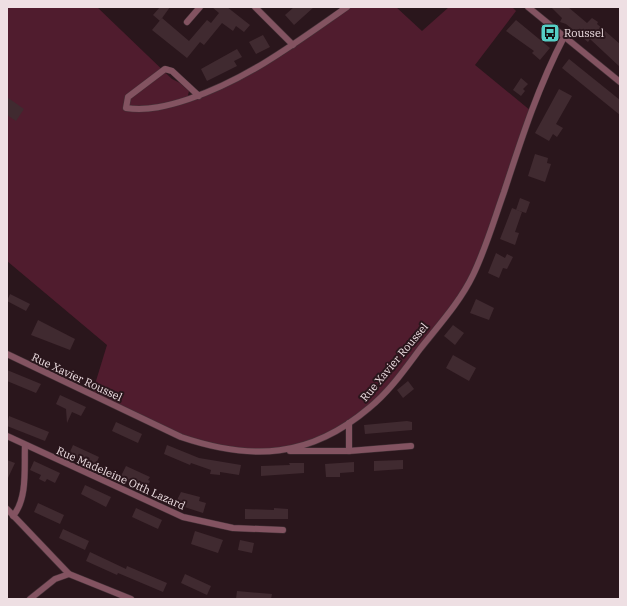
<svg xmlns="http://www.w3.org/2000/svg" width="627" height="606" viewBox="0 0 627 606" font-family="'IBM Plex Serif',serif">
<rect width="100%" height="100%" fill="#2a161c"/>
<polygon fill="#501c2e" points="7,7 97,7 172,79 180,83 189,91 188,95 193,99 283,55 351,7 396,7 422,31 449,7 512,7 516,11 475,65 531,111 481,257 459,299 389,387 349,423 301,447 250,452 199,443 92,394 107,345 7,261"/>
<g fill="#402a30">
<polygon points="160,7 170,7 160,21 153,15"/>
<polygon points="212,7 227,7 250,25 244,32 236,26 233,31 222,23 204,45 200,42 187,58 152,30 162,18 189,41 207,20 211,23 219,13"/>
<polygon points="294,7 314,7 294,25 285,15"/>
<polygon points="551,7 568,7 587,23 592,18 598,22 597,24 620,44 620,67 590,39 588,42 566,24 560,22 562,18"/>
<polygon points="516,20 550,48 540,60 532,53 534,51 506,31"/>
<polygon points="263,35 270,47 256,54 249,42"/>
<polygon points="237,49 242,57 234,61 237,66 207,81 201,69"/>
<polygon points="569,59 620,100 620,115 562,68"/>
<polygon points="521,78 528,84 523,89 525,91 521,96 513,90"/>
<polygon points="559,89 572,96 556,124 563,128 557,137 553,134 549,141 535,133"/>
<polygon points="7,97 24,109 16,121 7,115"/>
<polygon points="535,154 548,158 547,163 551,164 545,182 528,176"/>
<polygon points="520,198 530,202 526,213 516,210"/>
<polygon points="512,208 522,212 515,232 519,233 515,245 500,239"/>
<polygon points="496,253 505,258 507,254 513,257 507,269 503,268 499,278 488,273"/>
<polygon points="10,294 30,304 26,311 7,301"/>
<polygon points="476,299 494,308 489,320 470,313"/>
<polygon points="38,320 75,339 70,350 31,335"/>
<polygon points="453,325 464,333 455,345 444,336"/>
<polygon points="453,355 476,368 469,381 446,368"/>
<polygon points="7,370 41,384 36,393 7,381"/>
<polygon points="408,381 414,389 403,398 397,390"/>
<polygon points="60,395 86,407 81,416 72,412 67,423 66,409 56,404"/>
<polygon points="9,416 49,432 45,441 7,426"/>
<polygon points="407,421 412,422 412,430 365,434 364,425"/>
<polygon points="116,422 142,434 138,443 112,431"/>
<polygon points="73,445 99,457 95,466 69,454"/>
<polygon points="167,445 199,458 241,465 239,475 220,472 220,475 210,474 211,470 191,463 190,465 164,454"/>
<polygon points="7,460 15,463 7,480"/>
<polygon points="403,460 403,469 374,471 374,461"/>
<polygon points="34,461 60,473 55,483 47,479 45,482 39,479 41,475 30,470"/>
<polygon points="354,462 354,472 340,473 340,477 326,477 325,464"/>
<polygon points="289,463 304,463 304,473 261,476 261,466 290,465"/>
<polygon points="126,466 150,477 148,480 150,481 146,490 120,478"/>
<polygon points="85,485 111,497 106,507 81,494"/>
<polygon points="181,492 200,497 199,501 206,503 203,513 175,504"/>
<polygon points="38,503 64,515 60,524 34,512"/>
<polygon points="136,508 162,520 158,529 132,517"/>
<polygon points="274,508 288,509 288,519 245,519 245,509 274,510"/>
<polygon points="63,529 89,541 85,550 59,538"/>
<polygon points="195,531 223,540 218,553 191,544"/>
<polygon points="240,540 254,543 252,553 238,550"/>
<polygon points="90,552 126,569 127,566 167,583 163,592 118,573 117,575 86,561"/>
<polygon points="185,574 211,586 207,595 181,583"/>
<polygon points="237,591 272,594 271,599 236,599"/>
</g>
<g fill="none" stroke-linecap="round" stroke-linejoin="round">
<g stroke="#453238" stroke-width="7">
<g id="street">
<polyline points="255,7 293,45"/>
<polyline points="528,7 620,82"/>
<polyline points="187,22 200,7"/>
<path d="M 199,96 L 172,71 L 165,69 L 128,97 L 126,108 C 148,111 168,106 189,99 C 248,79 297,42 347,7"/>
<path d="M 7,354 L 181,437 C 252,461 310,458 369,408 C 389,392 405,369 420,349 C 439,325 460,302 473,275 C 486,248 494,220 504,192 C 521,140 538,87 564,37"/>
<polyline points="7,436 183,517 233,528 283,530"/>
<polyline points="290,451 349,451 411,446"/>
<polyline points="349,451 349,423"/>
<polyline points="7,509 69,574 55,579 30,599"/>
<path d="M 13,516 C 28,498 24,467 25,445"/>
<polyline points="69,574 131,599"/>
</g>
</g>
<use href="#street" stroke="#835361" stroke-width="6"/>
</g>
<defs>
<g id="bus-square" transform="scale(1)"><rect x="-9" y="-9" width="18" height="18" rx="4" fill="#55cec5" stroke="#2a161c"/><path d="M-5-6H5V4H4V6H2V4H-2V6H-4V4H-5ZM-3.5-4V0h7V-4ZM-3.5 1.2v1.5H-2V1.2ZM2 1.2v1.5H3.5V1.2Z" fill="#111"/></g>
</defs>
<g fill-rule="evenodd">
<use href="#bus-square" x="550" y="33"/>
</g>
<g text-anchor="middle" stroke-width="4" stroke-linejoin="round" paint-order="stroke">
<g font-size="11" fill="#eedfe3" stroke="#2a161c" text-anchor="start">
<text x="564" y="37">Roussel</text>
</g>
<g font-size="11" fill="#eedfe3" stroke="#2a161c">
<text transform="translate(394 362) rotate(-50)" y="4">Rue Xavier Roussel</text>
<text transform="translate(77 377) rotate(25)" y="4">Rue Xavier Roussel</text>
<text transform="translate(121 478) rotate(24)" y="4">Rue Madeleine Otth Lazard</text>
</g>
</g>
<rect width="627" height="606" fill="none" stroke="#eedfe3" stroke-width="16"/>
</svg>
